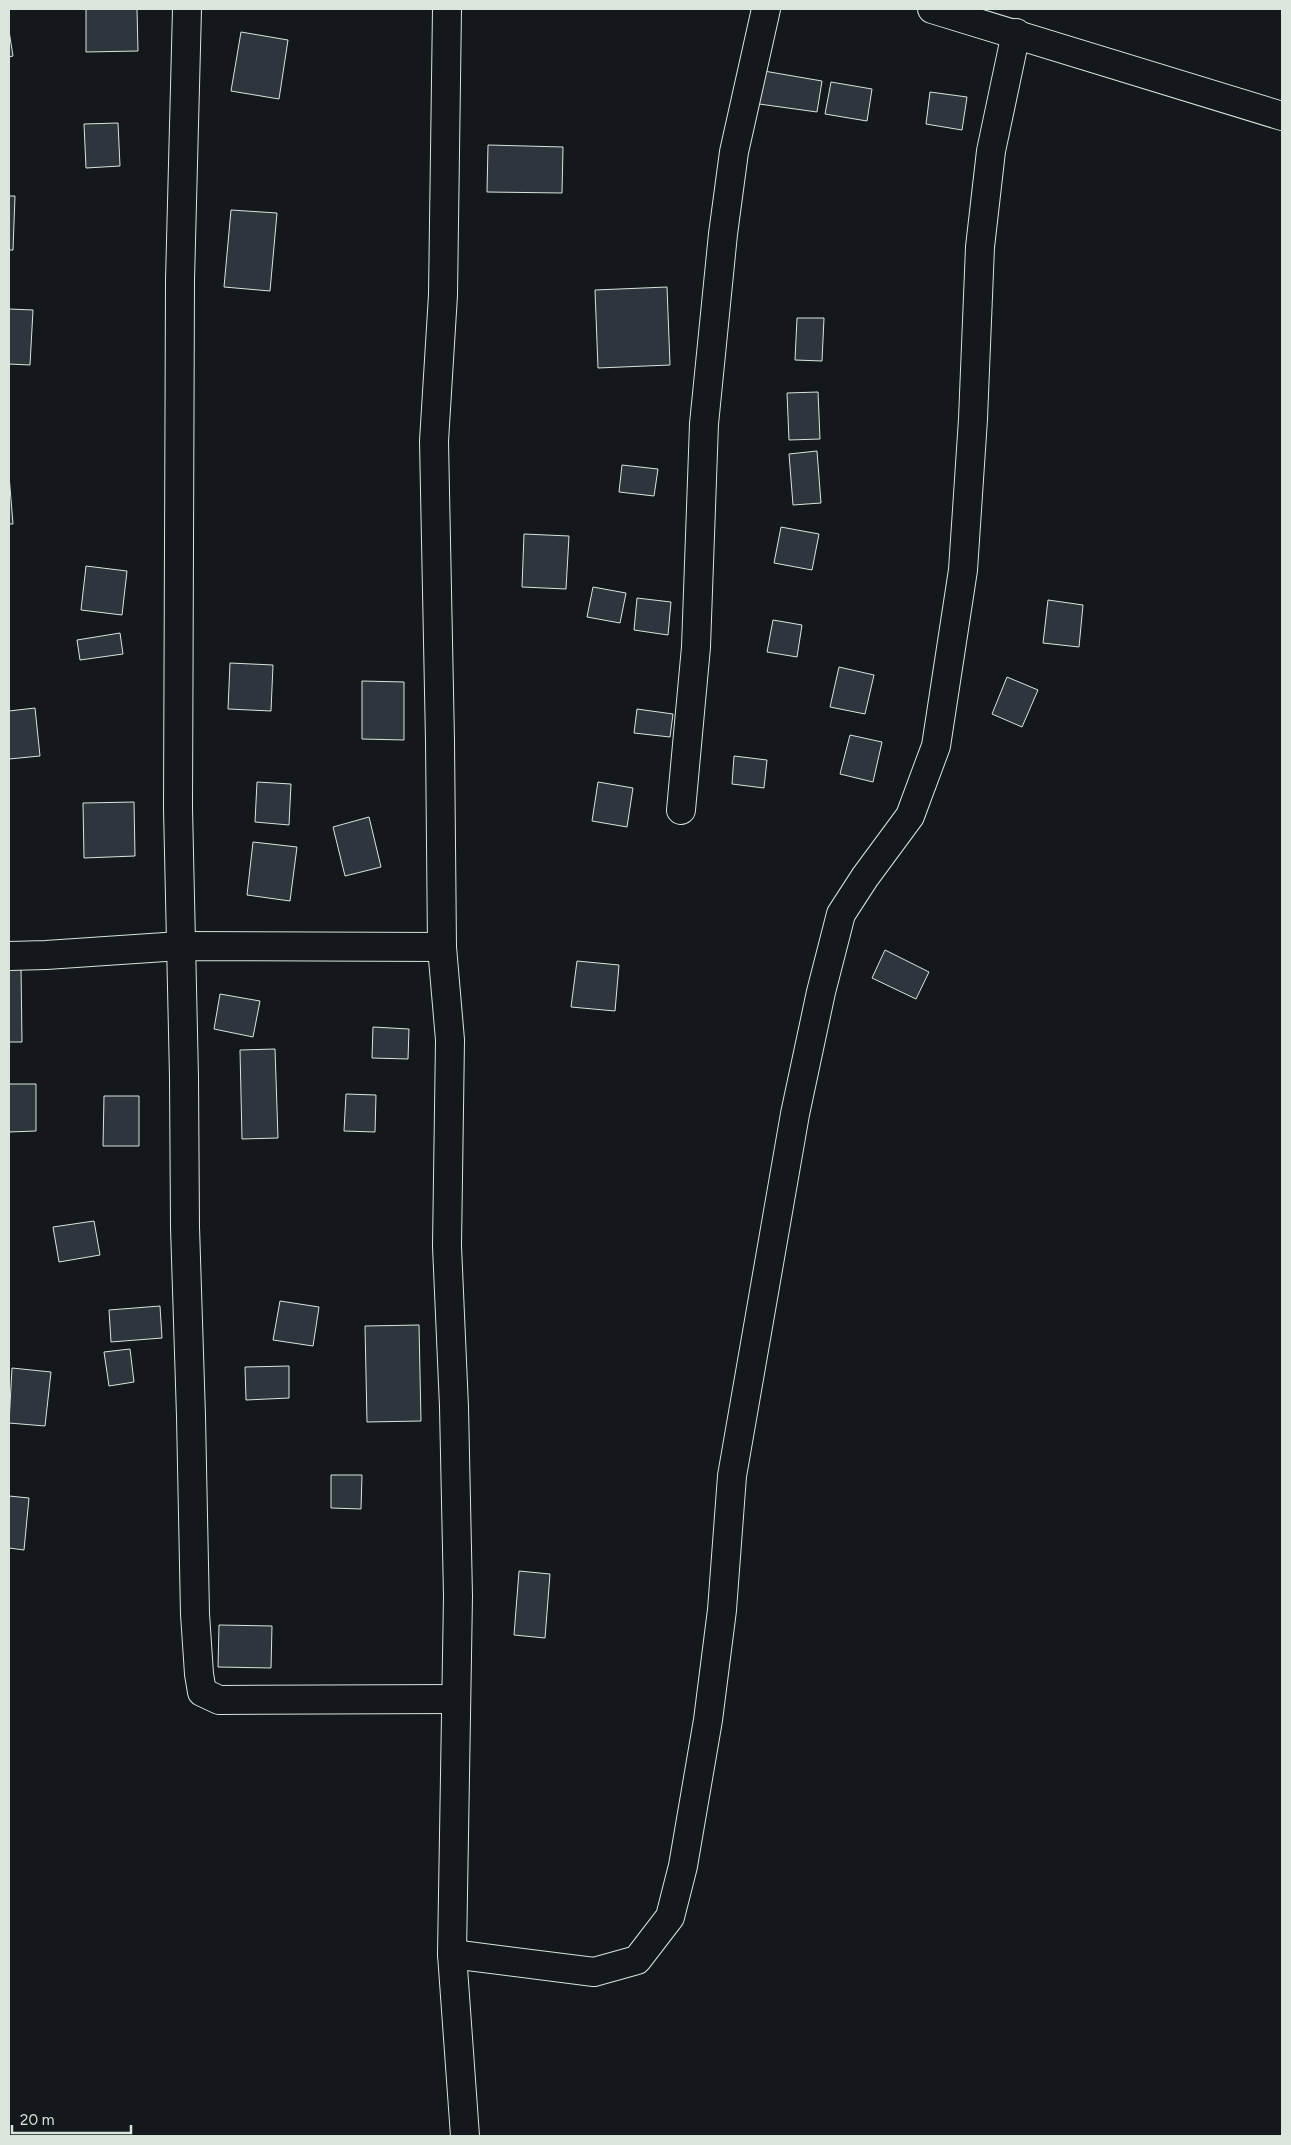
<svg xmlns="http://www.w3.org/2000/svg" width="1291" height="2145" viewBox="0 0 1291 2145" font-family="Figtree,sans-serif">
<rect width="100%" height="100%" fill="#14181c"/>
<g fill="#2c363c" stroke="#d8e6dc">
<polygon points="86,9 137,9 138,51 86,52"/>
<polygon points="9,31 13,56 9,57"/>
<polygon points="241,32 288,40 279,99 231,91"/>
<polygon points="764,71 822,81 817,112 759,104"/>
<polygon points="831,82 872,89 867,121 825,114"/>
<polygon points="930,92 967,97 962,130 926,124"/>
<polygon points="118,123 120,166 86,168 84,124"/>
<polygon points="488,145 563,147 562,193 487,192"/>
<polygon points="9,196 15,196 13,250 9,250"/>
<polygon points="231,210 277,213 270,291 224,287"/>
<polygon points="667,287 670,365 598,368 595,290"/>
<polygon points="9,309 33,310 30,365 9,364"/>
<polygon points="797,318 824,318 822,361 795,360"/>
<polygon points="818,392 820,439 789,440 787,393"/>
<polygon points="817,451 821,503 793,505 789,454"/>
<polygon points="622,465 658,469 654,496 619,492"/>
<polygon points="9,475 13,524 9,524"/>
<polygon points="781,527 819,534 812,570 774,563"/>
<polygon points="524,534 569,536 566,589 522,587"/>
<polygon points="86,566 127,571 122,615 81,610"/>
<polygon points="593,587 626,593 620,623 587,617"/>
<polygon points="637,598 671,602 668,635 634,630"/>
<polygon points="1048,600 1083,605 1079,647 1043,643"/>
<polygon points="773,620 802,625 797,657 767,652"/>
<polygon points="120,633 123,654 80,660 77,640"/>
<polygon points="230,663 273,665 271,711 228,709"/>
<polygon points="839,667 874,675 865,714 830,707"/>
<polygon points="1007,677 1038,690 1022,727 992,714"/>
<polygon points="362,681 404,682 404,740 362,739"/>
<polygon points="35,708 40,756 9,759 9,711"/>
<polygon points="637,709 673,714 670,737 634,733"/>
<polygon points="850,735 882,742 873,782 840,774"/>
<polygon points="734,756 767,760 764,788 732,784"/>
<polygon points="257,782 291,784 289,825 255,822"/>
<polygon points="598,782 633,788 627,827 592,821"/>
<polygon points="134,802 135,856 84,858 83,803"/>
<polygon points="369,817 381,867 345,876 333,827"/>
<polygon points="253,842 297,847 290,901 247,895"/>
<polygon points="885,950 929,972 916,999 872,978"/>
<polygon points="577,961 619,965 615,1011 571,1007"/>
<polygon points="9,967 21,967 22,1042 9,1042"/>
<polygon points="220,994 260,1001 253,1037 214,1029"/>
<polygon points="373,1027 409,1029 408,1059 372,1058"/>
<polygon points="275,1049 278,1138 242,1139 240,1050"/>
<polygon points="9,1084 36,1084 36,1131 9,1132"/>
<polygon points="346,1094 376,1095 375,1132 344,1131"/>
<polygon points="104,1096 139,1096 139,1146 103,1146"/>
<polygon points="94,1221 100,1255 59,1262 53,1227"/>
<polygon points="280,1301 319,1307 313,1346 273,1340"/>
<polygon points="160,1306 162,1338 111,1342 109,1310"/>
<polygon points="419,1325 421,1421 367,1422 365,1326"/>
<polygon points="130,1349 134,1382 109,1386 104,1352"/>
<polygon points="289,1366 289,1398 246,1400 245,1367"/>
<polygon points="12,1368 51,1372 45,1426 9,1423"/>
<polygon points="331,1475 362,1475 361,1509 331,1508"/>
<polygon points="9,1496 29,1498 24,1550 9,1548"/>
<polygon points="519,1571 550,1574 545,1638 514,1635"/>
<polygon points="219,1625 272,1626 271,1668 218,1667"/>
</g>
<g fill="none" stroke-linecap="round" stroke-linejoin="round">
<g stroke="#d8e6dc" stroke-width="30">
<g id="street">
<polyline points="187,9 180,280 178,808 184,1077 185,1227 191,1416 195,1614 199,1674 202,1692 219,1700 456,1699"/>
<polyline points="447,9 443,295 434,441 440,741 442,947 450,1040 447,1246 454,1407 458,1596 452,1954 465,2136"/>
<polyline points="681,810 696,647 704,424 723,234 734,152 766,9"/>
<polyline points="9,956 46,955 180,946 442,947"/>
<polyline points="452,1954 594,1972 637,1960 670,1917 683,1866 708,1720 722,1610 732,1476 795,1114 821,992 841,914 865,877 910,816 936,746 963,570 973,419 980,247 991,151 1016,33"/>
</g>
</g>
<g stroke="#d8e6dc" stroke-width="30">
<polyline id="highway" points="932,9 1282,116"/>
</g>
<use href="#street" stroke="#14181c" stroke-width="28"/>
<use href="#highway" stroke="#14181c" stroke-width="28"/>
</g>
<rect width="1291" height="2145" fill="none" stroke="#d8e6dc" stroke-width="20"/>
<path d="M12 2125v8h119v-8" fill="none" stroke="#d8e6dc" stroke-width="2.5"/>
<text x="20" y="2125" font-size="15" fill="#d8e6dc" stroke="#14181c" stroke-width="4" paint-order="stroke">20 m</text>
</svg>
